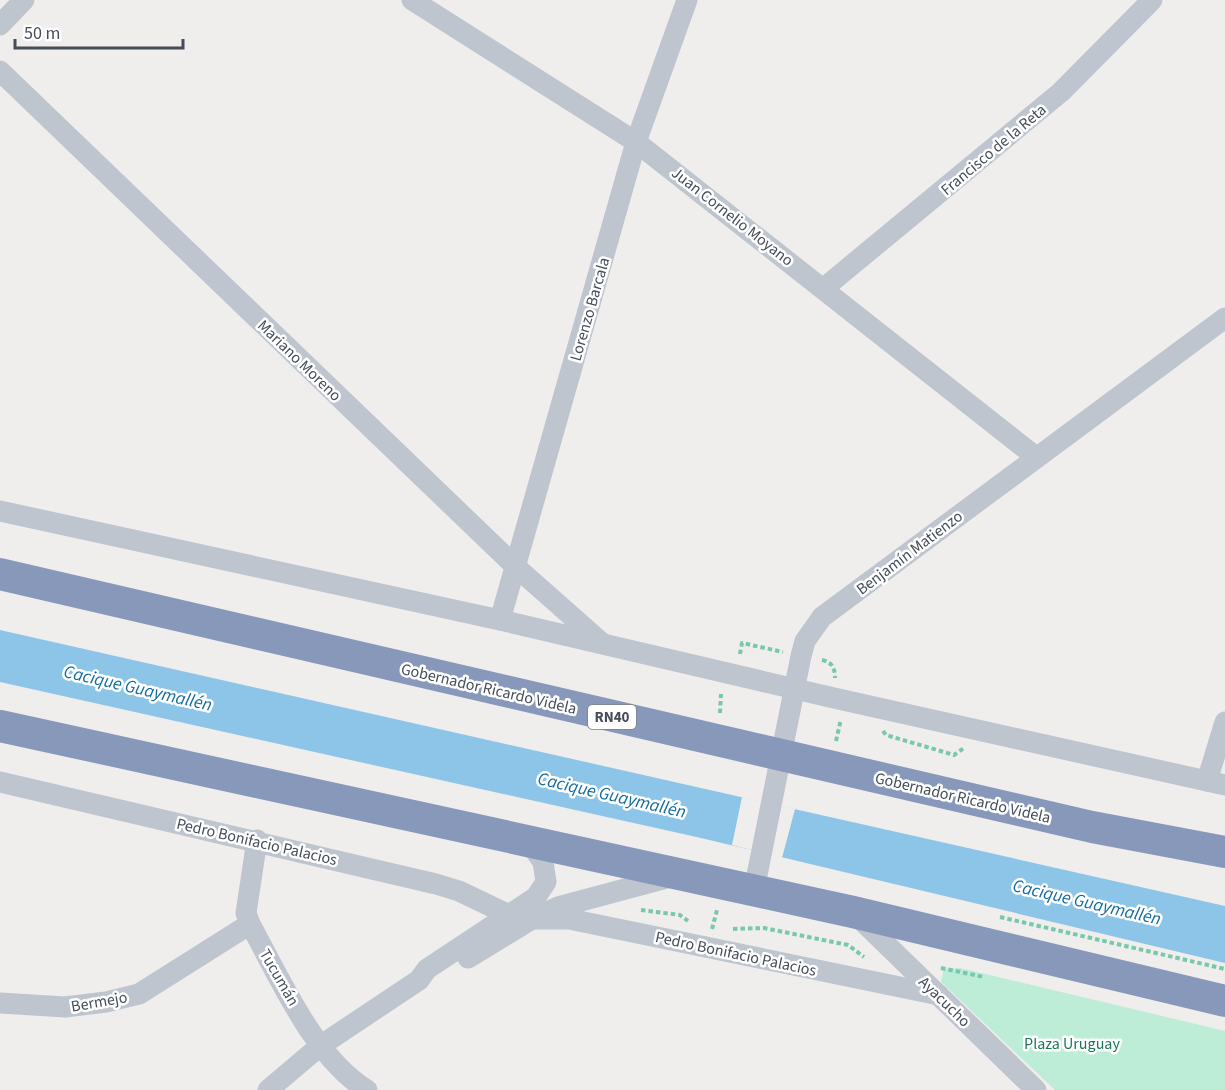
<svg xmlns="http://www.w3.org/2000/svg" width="1225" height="1090" viewBox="0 0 1225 1090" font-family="'Source Sans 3',sans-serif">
<rect width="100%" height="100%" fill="#f0eded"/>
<polygon fill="#bdecd7" points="960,968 1225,1031 1225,1090 1055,1090 941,982 944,969"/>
<polygon fill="#8cc5e7" points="0,630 1225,906 1225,963 701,838 0,682"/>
<polygon fill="#f0eded" points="742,797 795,809 782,858 732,845"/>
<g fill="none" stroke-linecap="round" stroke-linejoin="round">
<g stroke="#77c8ad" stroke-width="4" stroke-dasharray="4.5 3" stroke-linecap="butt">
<polyline points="740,654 742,643 783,652"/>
<path d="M 822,660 C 832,662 835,668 835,678"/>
<polyline points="720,713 721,694"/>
<polyline points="883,731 886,735 954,755 964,748"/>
<polyline points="836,741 841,719"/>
<polyline points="641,910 680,915 688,921"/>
<polyline points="1000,917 1225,969"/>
<polyline points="712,929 717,910"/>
<polyline points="733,929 764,928 848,945 864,957"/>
<polyline points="941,968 984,977"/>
</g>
<g stroke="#bec5cf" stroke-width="21">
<polyline points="412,0 636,142 1036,457"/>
<polyline points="0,25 24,0"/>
<polyline points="0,71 516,567 602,643"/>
<polyline points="824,288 1061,92 1152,0"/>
<polyline points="0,511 500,620 834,698 1225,785"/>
<polyline points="500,620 636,142 687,0"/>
<polyline points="1207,781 1225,722"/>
<polyline points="0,782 436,884 459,891 509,915"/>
<path d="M 257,840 L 246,913 L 250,924 C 280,978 314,1058 367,1090"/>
<polyline points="754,890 801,656 805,641 822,617 1225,318"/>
<polyline points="856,915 1036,1090"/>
<polyline points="532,919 569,919 939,995"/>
<polyline points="468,958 532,919 558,907 674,876"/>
<polyline points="0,1003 65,1007 106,1002 139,994 250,924"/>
<polyline points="268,1090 320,1046 419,980 427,969 536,897 546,882 543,862 529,842"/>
</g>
<g stroke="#8798ba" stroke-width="32">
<polyline points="0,574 1092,827 1225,852"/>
<polyline points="0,726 853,912 1225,1001"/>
</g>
</g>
<g text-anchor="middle" stroke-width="5" stroke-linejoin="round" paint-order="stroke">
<rect fill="#fff" stroke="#7e828b" stroke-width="1.5" x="588" y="705" width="48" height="24" rx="4.5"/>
<g font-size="15" font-weight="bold" fill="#464d59">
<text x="612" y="722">RN40</text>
</g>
<g font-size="16" fill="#464d59" stroke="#fff">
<text transform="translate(993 149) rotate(-40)" y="6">Francisco de la Reta</text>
<text transform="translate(733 216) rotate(38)" y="6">Juan Cornelio Moyano</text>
<text transform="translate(589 309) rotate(-74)" y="6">Lorenzo Barcala</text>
<text transform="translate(300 360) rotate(44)" y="6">Mariano Moreno</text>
<text transform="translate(909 552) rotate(-37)" y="6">Benjamín Matienzo</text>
<text transform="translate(489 688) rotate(13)" y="6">Gobernador Ricardo Videla</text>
<text transform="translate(963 797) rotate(13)" y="6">Gobernador Ricardo Videla</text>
<text transform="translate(257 841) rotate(13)" y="6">Pedro Bonifacio Palacios</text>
<text transform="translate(736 953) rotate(12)" y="6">Pedro Bonifacio Palacios</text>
<text transform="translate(280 977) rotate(60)" y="6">Tucumán</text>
<text transform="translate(99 1001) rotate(-10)" y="6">Bermejo</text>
<text transform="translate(945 1001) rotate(44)" y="6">Ayacucho</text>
</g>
<g font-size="16" fill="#1b7657" stroke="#fff">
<text x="1072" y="1049">Plaza Uruguay</text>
</g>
<g font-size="18" font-style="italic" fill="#136c9f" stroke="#fff">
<text transform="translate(138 688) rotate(13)" y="6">Cacique Guaymallén</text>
<text transform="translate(612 795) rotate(13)" y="6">Cacique Guaymallén</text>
<text transform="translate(1087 902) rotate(13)" y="6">Cacique Guaymallén</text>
</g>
</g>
<path d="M15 39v9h168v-9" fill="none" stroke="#464d59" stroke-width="3"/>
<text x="24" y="39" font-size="18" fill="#464d59" stroke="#ffffff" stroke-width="4.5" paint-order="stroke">50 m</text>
</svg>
